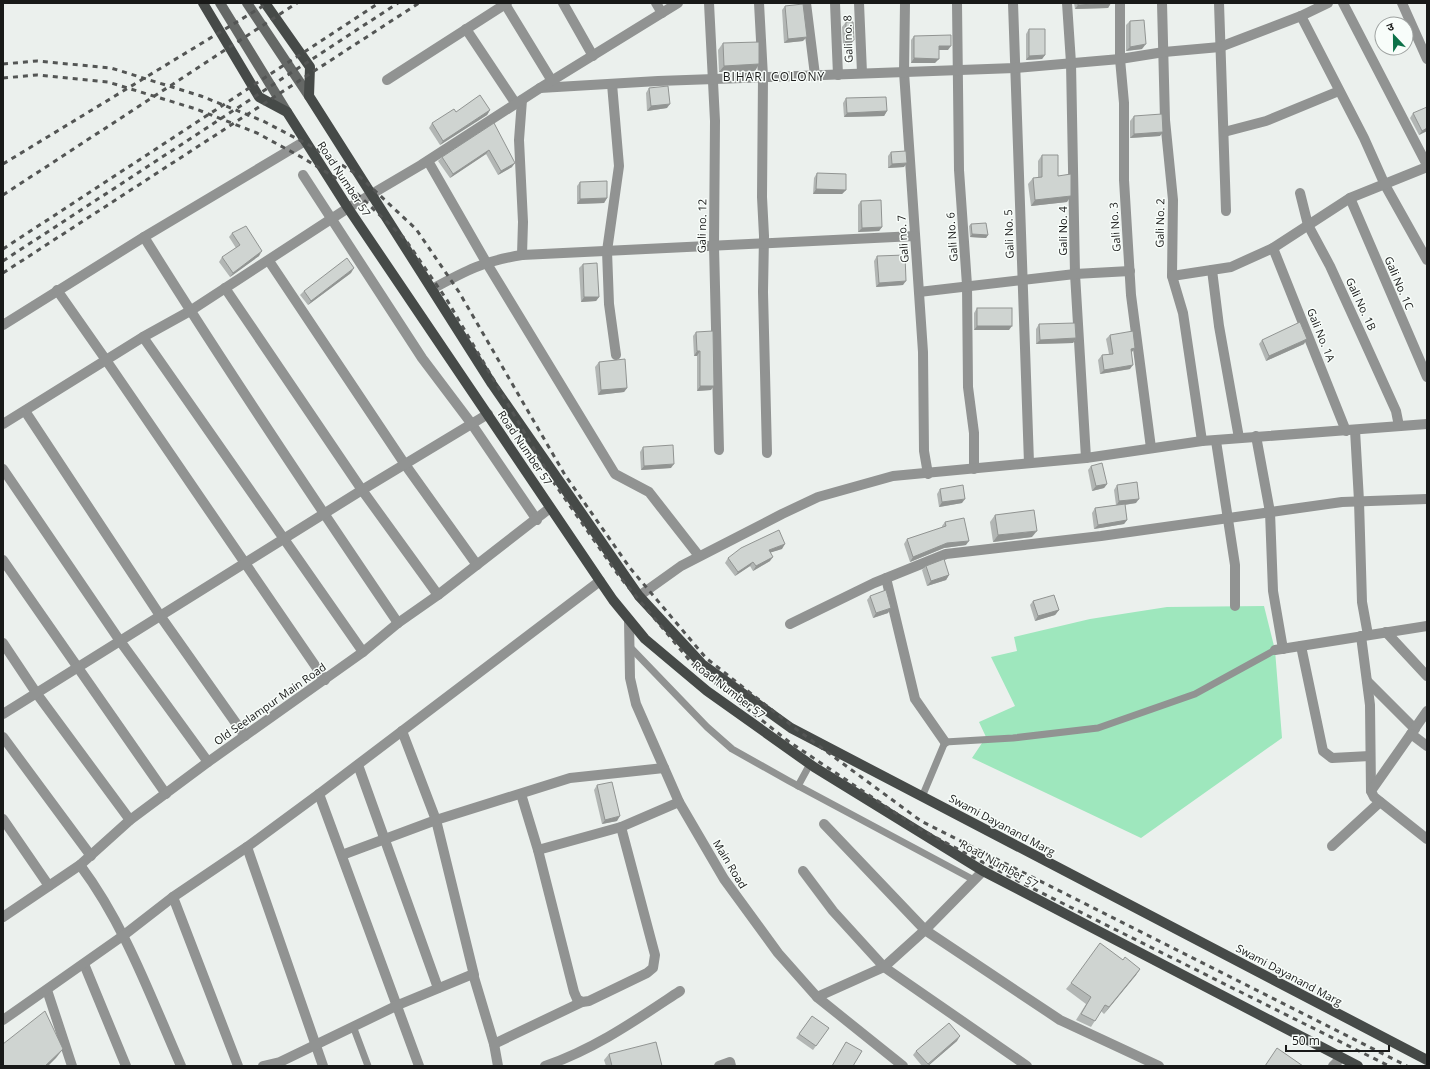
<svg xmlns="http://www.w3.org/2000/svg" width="1430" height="1069" viewBox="0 0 1430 1069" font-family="'Open Sans','Noto Sans Devanagari',sans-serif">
<rect width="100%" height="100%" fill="#ebf0ed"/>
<polygon fill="#9ee7bd" points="1264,606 1275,650 1282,738 1141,838 972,758 986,737 979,722 1015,706 991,657 1017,651 1014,637 1090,619 1167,607"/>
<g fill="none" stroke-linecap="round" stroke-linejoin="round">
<g stroke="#919392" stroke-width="7">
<polyline points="629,646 707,727 732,749 789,781 974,880"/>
<polyline points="798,786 810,764"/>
<polyline points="922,797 945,742 1013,738 1098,728 1195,694 1275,650"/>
<polyline points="353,1026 368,1066"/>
</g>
<g stroke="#919392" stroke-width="10">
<polyline points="563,3 593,56"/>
<polyline points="656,3 662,13"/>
<polyline points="709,3 715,121 714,246 719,450"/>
<polyline points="759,3 763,77 762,197 764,236 763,292 767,453"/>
<polyline points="806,3 815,75"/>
<polyline points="835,3 838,75"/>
<polyline points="859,3 862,73"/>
<polyline points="905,3 904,72 923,352 924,451 928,474"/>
<polyline points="957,3 959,170 967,285 968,387 974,433 974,469"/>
<polyline points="1013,3 1029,463"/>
<polyline points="1067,3 1071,63 1075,274 1086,458"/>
<polyline points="1120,3 1120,59 1124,103 1124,180 1131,295 1151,448"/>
<polyline points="1162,3 1165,120 1173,200 1172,276 1183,313 1202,441"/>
<polyline points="1219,3 1226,211"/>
<polyline points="1343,3 1427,165"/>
<polyline points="1402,3 1427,59"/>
<polyline points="505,4 552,81"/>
<polyline points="1301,16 1364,138 1385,185 1427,260"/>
<polyline points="466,29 516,104"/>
<polyline points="387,80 507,3"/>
<polyline points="612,84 619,166 607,251 609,304 616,355"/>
<polyline points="540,88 658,81 1015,68 1120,59 1164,52 1220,47 1301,16 1328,3"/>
<polyline points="522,100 519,140 523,222 522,255"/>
<polyline points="1224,132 1266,121 1339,91"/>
<polyline points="428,161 486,262 615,474 649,492 699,556"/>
<polyline points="303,175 422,358 471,423 537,520"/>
<polyline points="1300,193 1308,225 1330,266 1362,336 1396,411 1399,426"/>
<polyline points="1350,198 1427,377"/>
<path d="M 144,237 C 225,367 311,495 398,623"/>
<polyline points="1273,248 1346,431"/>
<polyline points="269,261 404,463 477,565"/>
<polyline points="1212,270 1219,326 1239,438"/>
<polyline points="1172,276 1231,267 1273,248 1350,198 1427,167"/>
<polyline points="225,288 362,490 438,595"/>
<path d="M 432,289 C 465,271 483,261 522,255 L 915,236"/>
<polyline points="57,290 106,360 325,680"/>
<polyline points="919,292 1075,274 1130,271"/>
<polyline points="3,325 144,237 305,141"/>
<polyline points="143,337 363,652"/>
<polyline points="25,411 161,617 245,736"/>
<polyline points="3,424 143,337 190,311 348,208 421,165 540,88 678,3"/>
<polyline points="1355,430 1359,501 1362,602 1368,635"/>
<polyline points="1256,436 1270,512 1273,591 1283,649"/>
<polyline points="1216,441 1235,565 1235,606"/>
<polyline points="3,469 120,641 208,762"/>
<polyline points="3,560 166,794"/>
<polyline points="886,578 915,699 945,742"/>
<polyline points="639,596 681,566 782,514 818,497 893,476 1086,458 1202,441 1427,424"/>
<polyline points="629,620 630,678 636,704 679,802 724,879 778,953 817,997 903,1066"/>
<polyline points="790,624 874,583 946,554 1101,536 1342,502 1427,499"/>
<polyline points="1386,632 1427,676"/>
<polyline points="1361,636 1370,705 1371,791"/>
<polyline points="3,643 37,694 130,820"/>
<polyline points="1301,646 1323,751 1332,758 1370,756"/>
<polyline points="1275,650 1427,626"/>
<polyline points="1367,681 1415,729"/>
<polyline points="1427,711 1371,791 1374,797 1427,839"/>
<polyline points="3,714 362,490 488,414"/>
<polyline points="402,731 436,820 474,975"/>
<polyline points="1411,734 1427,746"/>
<polyline points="3,737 91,856"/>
<polyline points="358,765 438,988"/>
<polyline points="319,794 419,1066"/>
<polyline points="521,794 538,850 574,992 577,999 582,1002"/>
<polyline points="3,819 49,886"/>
<polyline points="824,824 925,930 1060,1020 1159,1066"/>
<polyline points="1332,846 1380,802"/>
<polyline points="247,847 323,1066"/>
<polyline points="538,850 621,827 679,802"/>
<polyline points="342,855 436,820 570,778 664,768"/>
<path d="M 80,865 C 125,925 151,998 181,1066"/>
<polyline points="803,871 833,911 884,967 1027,1066"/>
<polyline points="173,897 238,1066"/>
<polyline points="3,917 80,865 130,820 208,762 363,652 398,623 438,595 550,508"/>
<polyline points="84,964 126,1066"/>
<polyline points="47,990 72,1066"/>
<polyline points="817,997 884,967 925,930 983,871"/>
<polyline points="3,1020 124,935 173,897 247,847 319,794 600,581"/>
<polyline points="494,1044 582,1002 589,1001 647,973 653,968 655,955 621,827"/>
<polyline points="263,1066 280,1062 398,1005 473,974 494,1044 498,1066"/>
<path d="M 545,1066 C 595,1049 636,1020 680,991"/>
<polyline points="719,1066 730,1062 731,1066"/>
<polyline points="1333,1066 1341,1058"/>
</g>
<g stroke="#656866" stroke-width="10">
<polyline points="220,3 287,112"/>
<polyline points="247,3 309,96"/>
</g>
<g stroke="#464a48" stroke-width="10">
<polyline points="203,3 259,97 287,112 348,208 600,581 613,600 645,639 707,691 814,767 983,871 1358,1066"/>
<polyline points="265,3 310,67 309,96 492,384 639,596 702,664 791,728 1427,1060"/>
</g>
<g stroke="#535554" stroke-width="3" stroke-dasharray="5 5" stroke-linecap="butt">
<polyline points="3,64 37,61 111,68 201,96 263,121 311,146 358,175 416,229 459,292 565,475 630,568 706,658 796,729 921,821 1407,1066"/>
<polyline points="3,78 37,75 108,82 196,109 257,133 303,158 349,186 405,239 447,300 554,483 619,576 696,668 788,741 918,828 1024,884 1389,1066"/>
<polyline points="3,164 268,3"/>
<polyline points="3,195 297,3"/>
<polyline points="3,249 379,3"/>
<polyline points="3,261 398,3"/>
<polyline points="3,273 419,3"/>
</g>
</g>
<g fill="#b2b6b4">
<polygon points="1074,3 1111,3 1108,8 1075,9"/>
<polygon points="785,6 803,41 784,43 782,10"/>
<polygon points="1130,21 1142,49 1126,51 1126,25"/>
<polygon points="846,22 854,40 850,45 843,45 842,27"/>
<polygon points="1029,29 1045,55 1042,59 1026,60 1026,34"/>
<polygon points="914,36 948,50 939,50 935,63 911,63 911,40"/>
<polygon points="723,43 759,64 755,71 719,72 718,50"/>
<polygon points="649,88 667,108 647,111 646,93"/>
<polygon points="846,98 887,111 884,116 844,117 843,103"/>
<polygon points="490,110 487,115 440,145 429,128 432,123 456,112"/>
<polygon points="1413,113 1427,131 1419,135 1410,118"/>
<polygon points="1134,116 1160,136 1130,138 1130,121"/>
<polygon points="494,123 512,167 498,175 486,154 450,178 438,161 442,157"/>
<polygon points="891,152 904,167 888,168 888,156"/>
<polygon points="1042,155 1058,176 1067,202 1031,206 1028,184 1033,178 1038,178 1038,161"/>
<polygon points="817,173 846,190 842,194 813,194 814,178"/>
<polygon points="580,182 607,198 604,203 577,204 577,186"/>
<polygon points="861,201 882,227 879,231 858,232 858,205"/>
<polygon points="971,224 988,235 986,238 970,237 969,226"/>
<polygon points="232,233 259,256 230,277 219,262 222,257 236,248 229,237"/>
<polygon points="877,256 903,285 876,287 874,261"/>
<polygon points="583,264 599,297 596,301 581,302 579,268"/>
<polygon points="351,273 308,305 300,295 304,291"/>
<polygon points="977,308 1009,330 974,330 974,313"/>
<polygon points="1039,324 1076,338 1073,343 1036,344 1036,329"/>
<polygon points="696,332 711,390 697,391 697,356 694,356 693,336"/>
<polygon points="1110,335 1135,348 1131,352 1130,369 1100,374 1098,360 1102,355 1109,354 1106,339"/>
<polygon points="1262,340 1304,344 1266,361 1259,344"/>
<polygon points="599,362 627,388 624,392 598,395 595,367"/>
<polygon points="643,447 671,468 641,470 640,452"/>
<polygon points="1091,466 1107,484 1104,488 1092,491 1088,470"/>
<polygon points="1117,485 1136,503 1125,505 1127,520 1124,524 1094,529 1092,513 1095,508 1116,505 1114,490"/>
<polygon points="940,489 962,503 939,507 937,494"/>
<polygon points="995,515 1032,537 993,542 990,522"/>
<polygon points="945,522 966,545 944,548 910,562 904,544 907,539 942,528 942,526"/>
<polygon points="782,549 771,552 770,561 753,571 750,566 735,576 725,563 728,558"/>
<polygon points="926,566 949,575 946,580 927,586 922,570"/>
<polygon points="870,596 888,613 873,618 867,600"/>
<polygon points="1033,601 1059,610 1055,615 1035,621 1030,605"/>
<polygon points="597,785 617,821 602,824 594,790"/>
<polygon points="1123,960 1140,969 1136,975 1104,1014 1101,1011 1091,1027 1076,1020 1086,1004 1066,989 1071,983"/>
<polygon points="812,1016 829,1028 813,1050 796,1038"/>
<polygon points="957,1041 928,1066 922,1066 913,1055 916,1051"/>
<polygon points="609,1054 662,1066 606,1066 604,1060"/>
</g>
<g fill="#919492">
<polygon points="1111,3 1108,8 1075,9 1078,5"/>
<polygon points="807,37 803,41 784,43 788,39"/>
<polygon points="846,40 854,40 850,45 843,45"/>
<polygon points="1146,44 1142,49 1126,51 1130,47"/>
<polygon points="939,46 951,46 948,50 936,50"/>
<polygon points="1045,55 1042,59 1026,60 1029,56"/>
<polygon points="914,58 939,59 935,63 911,63"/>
<polygon points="759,64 755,71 719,72 724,66"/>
<polygon points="670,104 667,108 647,111 651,106"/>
<polygon points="490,110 487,115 440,145 443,141"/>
<polygon points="887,111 884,116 844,117 847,113"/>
<polygon points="1427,128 1427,131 1419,135 1422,131"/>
<polygon points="1163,132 1160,136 1130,138 1134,134"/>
<polygon points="489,150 486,154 450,178 453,174"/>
<polygon points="515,163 512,167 498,175 501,171"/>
<polygon points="907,163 904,167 888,168 892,164"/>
<polygon points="816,189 846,190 842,194 813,194"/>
<polygon points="1071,196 1067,202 1031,206 1035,200"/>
<polygon points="607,198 604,203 577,204 580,199"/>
<polygon points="882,227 879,231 858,232 862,228"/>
<polygon points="972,234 988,235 986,238 970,237"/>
<polygon points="262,251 259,256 230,277 233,273"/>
<polygon points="354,268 351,273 308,305 311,301"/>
<polygon points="906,281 903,285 876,287 879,283"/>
<polygon points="584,297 599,297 596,301 581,302"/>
<polygon points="977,326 1012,326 1009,330 974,330"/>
<polygon points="1076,338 1073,343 1036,344 1040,340"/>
<polygon points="1307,339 1304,344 1266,361 1269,356"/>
<polygon points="1135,348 1132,352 1128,353 1131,349"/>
<polygon points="697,351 700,351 697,356 694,356"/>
<polygon points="1133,365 1130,369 1100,374 1104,370"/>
<polygon points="700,386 714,386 711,390 697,391"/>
<polygon points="627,388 624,392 598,395 601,390"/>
<polygon points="674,464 671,468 641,470 644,466"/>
<polygon points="1107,484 1104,488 1092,491 1096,486"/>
<polygon points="965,499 962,503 939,507 942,502"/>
<polygon points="1139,499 1136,503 1116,506 1119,501"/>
<polygon points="1127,520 1124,524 1094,529 1098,525"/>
<polygon points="1037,531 1032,537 993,542 998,535"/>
<polygon points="969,541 966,545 944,548 910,562 913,557 947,543"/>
<polygon points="785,544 782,549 766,554 769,550"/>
<polygon points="773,557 770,561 753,571 756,566"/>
<polygon points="753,562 750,566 735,576 738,572"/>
<polygon points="949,575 946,580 927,586 931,581"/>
<polygon points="891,608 888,613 873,618 876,613"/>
<polygon points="1059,610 1055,615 1035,621 1038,616"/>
<polygon points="620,816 617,821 602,824 605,820"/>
<polygon points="1140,969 1136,975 1104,1014 1109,1007"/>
<polygon points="960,1036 957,1041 928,1066 927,1066"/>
<polygon points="63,1049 56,1058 48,1066 45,1066"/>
</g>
<g fill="#cfd4d1" stroke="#919492">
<polygon points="1078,3 1111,3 1078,5"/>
<polygon points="803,4 807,37 788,39 785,6"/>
<polygon points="1144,20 1146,44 1130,47 1130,21"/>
<polygon points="846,22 853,22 854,40 846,40"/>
<polygon points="1029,29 1045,29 1045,55 1029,56"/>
<polygon points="951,35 951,46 939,46 939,59 914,58 914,36"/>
<polygon points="759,42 759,64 724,66 723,43"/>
<polygon points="668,86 670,104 651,106 649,88"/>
<polygon points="480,95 490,110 443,141 432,123 454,109 456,112"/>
<polygon points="886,97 887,111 847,113 846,98"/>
<polygon points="1427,107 1427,128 1422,131 1413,113"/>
<polygon points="1162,114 1163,132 1134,134 1134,116"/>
<polygon points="494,123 515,163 501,171 489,150 453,174 442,157"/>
<polygon points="906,151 907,163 892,164 891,152"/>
<polygon points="1042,155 1058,155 1058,176 1071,174 1071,196 1035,200 1033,178 1042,177"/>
<polygon points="817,173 846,174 846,190 816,189"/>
<polygon points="607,181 607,198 580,199 580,182"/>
<polygon points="881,200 882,227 862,228 861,201"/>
<polygon points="986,223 988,235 972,234 971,224"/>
<polygon points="246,226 262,251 233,273 222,257 240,245 232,233"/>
<polygon points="905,255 906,281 879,283 877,256"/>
<polygon points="347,258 354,268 311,301 304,291"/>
<polygon points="597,263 599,297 584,297 583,264"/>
<rect x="977" y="308" width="35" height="18"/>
<polygon points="1300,322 1307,339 1269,356 1262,340"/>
<polygon points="1075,323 1076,338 1040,340 1039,324"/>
<polygon points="713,331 714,386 700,386 700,351 697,351 696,332"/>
<polygon points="1133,331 1135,348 1131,349 1133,365 1104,370 1102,355 1113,354 1110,335"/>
<polygon points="625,359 627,388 601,390 599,362"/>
<polygon points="673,445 674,464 644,466 643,447"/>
<polygon points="1102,463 1107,484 1096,486 1091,466"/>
<polygon points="1137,482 1139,499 1119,501 1117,485"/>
<polygon points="963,485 965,499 942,502 940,489"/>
<polygon points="1125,504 1127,520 1098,525 1095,508"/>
<polygon points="1034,510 1037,531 998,535 995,515"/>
<polygon points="964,518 969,541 947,543 913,557 907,539 946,526 945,522"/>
<polygon points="779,530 785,544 769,550 773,557 756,566 753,562 738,572 728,558 741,548"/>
<polygon points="944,559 949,575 931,581 926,566"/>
<polygon points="886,590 891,608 876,613 870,596"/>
<polygon points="1054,595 1059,610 1038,616 1033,601"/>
<polygon points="612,782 620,816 605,820 597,785"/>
<polygon points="1100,943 1123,960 1125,957 1140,969 1109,1007 1105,1005 1095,1021 1081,1014 1091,997 1071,983"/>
<polygon points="45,1011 63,1049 45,1066 3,1066 3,1044"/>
<polygon points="812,1016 829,1028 816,1046 799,1034"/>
<polygon points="949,1023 960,1036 928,1064 916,1051"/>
<polygon points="656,1042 662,1066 612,1066 609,1054"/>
<polygon points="846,1042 862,1051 853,1066 832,1066"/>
<polygon points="1277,1048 1303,1066 1265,1066"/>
</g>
<g text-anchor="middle" stroke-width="3" stroke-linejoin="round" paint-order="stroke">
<g font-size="11" fill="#181918" stroke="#f8fdfa">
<text transform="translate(848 39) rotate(-92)" y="4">Gali no. 8</text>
<text transform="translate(344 179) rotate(57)" y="4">Road Number 57</text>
<text transform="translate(1160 223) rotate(-89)" y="4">Gali No. 2</text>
<text transform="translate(702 226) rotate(-89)" y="4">Gali no. 12</text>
<text transform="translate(1115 227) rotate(-94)" y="4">Gali No. 3</text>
<text transform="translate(1063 231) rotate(-90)" y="4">Gali No. 4</text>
<text transform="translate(1009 234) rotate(-92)" y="4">Gali No. 5</text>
<text transform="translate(952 237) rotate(-94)" y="4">Gali No. 6</text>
<text transform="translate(903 239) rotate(-94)" y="4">Gali no. 7</text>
<text transform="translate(1399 283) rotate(67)" y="4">Gali No. 1C</text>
<text transform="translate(1361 304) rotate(65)" y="4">Gali No. 1B</text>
<text transform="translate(1321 335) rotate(68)" y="4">Gali No. 1A</text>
<text transform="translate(525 448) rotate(56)" y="4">Road Number 57</text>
<text transform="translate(729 690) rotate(37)" y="4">Road Number 57</text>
<text transform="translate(270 704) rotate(-35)" y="4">Old Seelampur Main Road</text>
<text transform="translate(1002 825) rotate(28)" y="4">Swami Dayanand Marg</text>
<text transform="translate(730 864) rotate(59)" y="4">Main Road</text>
<text transform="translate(999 864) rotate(29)" y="4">Road Number 57</text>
<text transform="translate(1289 975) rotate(28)" y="4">Swami Dayanand Marg</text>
</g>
<g font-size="12" letter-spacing="1" fill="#181918" stroke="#f8fdfa">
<text x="774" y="81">BIHARI COLONY</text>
</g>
</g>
<rect width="1430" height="1069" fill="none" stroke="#181918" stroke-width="8"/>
<g transform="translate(1394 36) rotate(338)"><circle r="19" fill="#f8fdfa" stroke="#9ea2a0"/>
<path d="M0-3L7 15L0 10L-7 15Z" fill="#0c7148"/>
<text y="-6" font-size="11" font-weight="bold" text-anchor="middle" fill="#181918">उ</text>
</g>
<path d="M1286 1045v6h103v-6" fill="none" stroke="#181918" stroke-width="2"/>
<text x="1292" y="1045" font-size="12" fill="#181918" stroke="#f8fdfa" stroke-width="3" paint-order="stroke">50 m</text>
</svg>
